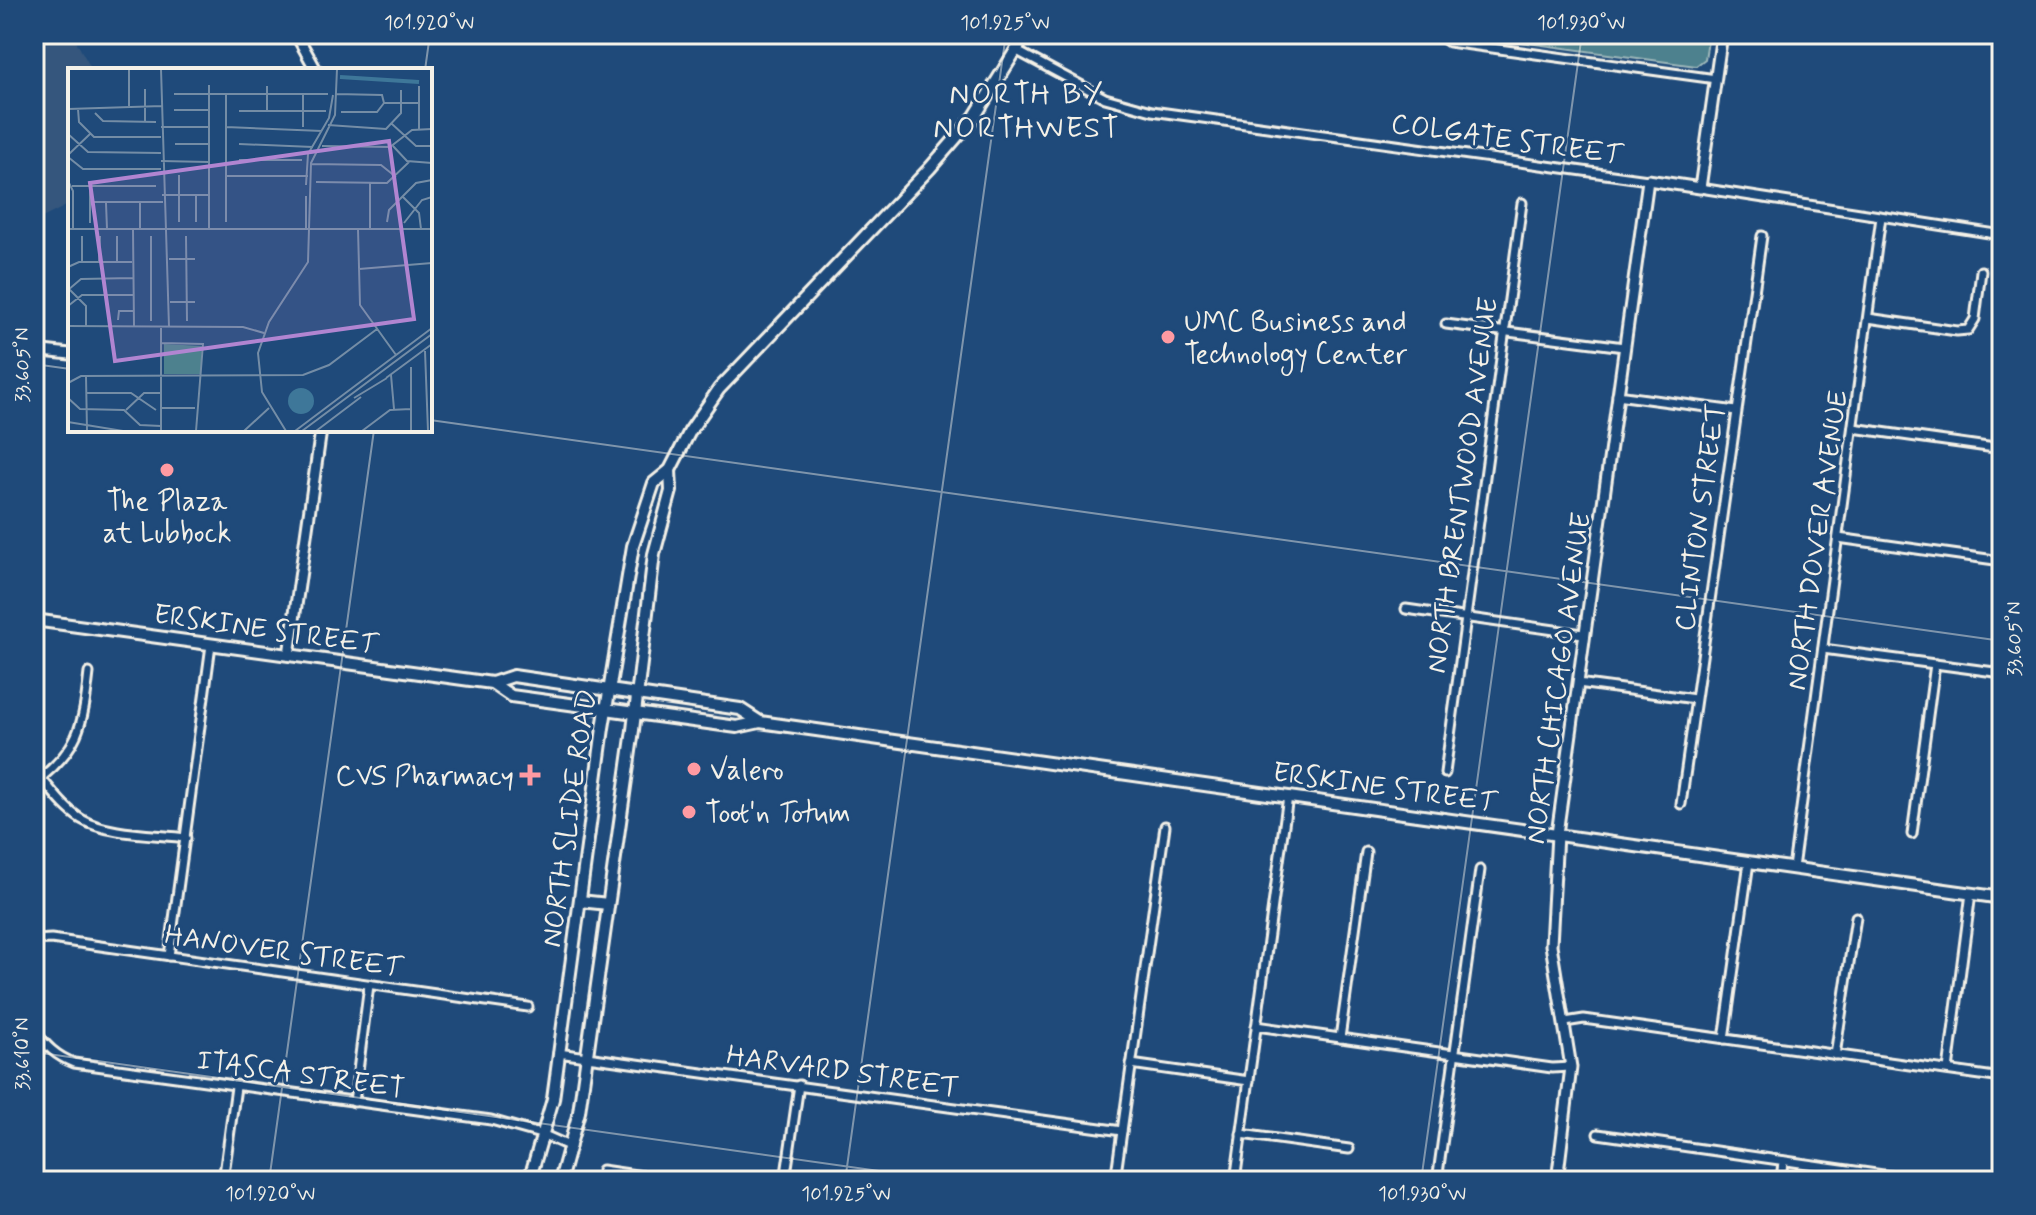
<svg xmlns="http://www.w3.org/2000/svg" width="2036" height="1215" viewBox="0 0 2036 1215" font-family="Mynerve,sans-serif">
<rect width="100%" height="100%" fill="#1f4a7a"/>
<filter id="ink" filterUnits="userSpaceOnUse"><feTurbulence type="fractalNoise" baseFrequency=".0125" numOctaves="2"/><feDisplacementMap in="SourceGraphic" scale="16" xChannelSelector="R" yChannelSelector="G"/><feConvolveMatrix kernelMatrix="1 2 1 2 8 2 1 2 1" color-interpolation-filters="sRGB"/></filter>
<g filter="url(#ink)">
<polygon fill="#34577d" points="34,34 72,34 92,70 70,70 70,204 34,222"/>
<polygon fill="#4d818e" stroke="#a0b9bb" stroke-width="2" points="1463,34 1709,34 1705,59 1696,66"/>
<g fill="none" stroke-linecap="round" stroke-linejoin="round">
<g stroke="#f4f1e8" stroke-width="13">
<g id="minor">
<polyline points="1437,34 1449,42 1716,79"/>
<polyline points="1017,51 1105,98 1152,111 1648,180"/>
<polyline points="1700,188 2002,235"/>
<polyline points="1868,318 1957,331 1968,330 1975,319 1981,271"/>
<polyline points="1446,324 1624,347"/>
<polyline points="1617,395 1736,411"/>
<polyline points="1853,428 2002,449"/>
<polyline points="1838,538 2002,561"/>
<polyline points="1406,609 1583,634"/>
<polyline points="1823,649 2002,673"/>
<polyline points="1578,683 1695,699"/>
<polyline points="1445,773 1522,203"/>
<path d="M 41,778 C 53,792 65,809 81,819 C 107,835 155,834 186,838"/>
<path d="M 34,783 C 79,750 83,726 89,673"/>
<polyline points="1681,804 1762,236"/>
<polyline points="1912,834 1935,664"/>
<polyline points="1793,868 1881,217"/>
<polyline points="34,940 51,939 528,1007"/>
<polyline points="169,956 211,645"/>
<polyline points="1565,1022 1584,1019 2002,1078"/>
<polyline points="1256,1026 1552,1068 1571,1067"/>
<path d="M 34,1030 C 46,1046 56,1056 74,1063 L 491,1120 L 544,1135 L 571,1147"/>
<polyline points="1340,1038 1366,852"/>
<polyline points="1724,1039 1749,862"/>
<polyline points="558,1053 1122,1131"/>
<polyline points="1835,1055 1856,917"/>
<polyline points="1131,1064 1249,1081"/>
<polyline points="1948,1070 1971,893"/>
<polyline points="354,1102 369,985"/>
<polyline points="1241,1134 1349,1149"/>
<polyline points="1598,1134 1925,1181"/>
<polyline points="602,1170 677,1181"/>
<polyline points="34,1178 59,1181"/>
<polyline points="223,1181 236,1087"/>
<polyline points="785,1181 799,1085"/>
<polyline points="1115,1181 1165,826"/>
<polyline points="1235,1181 1288,796"/>
<polyline points="1437,1181 1480,870"/>
<polyline points="1781,1181 1783,1161"/>
</g>
</g>
<g stroke="#f4f1e8" stroke-width="15">
<g id="tertiary">
<polyline points="296,34 316,70"/>
<polyline points="34,350 70,354"/>
<polyline points="289,655 321,430"/>
<polyline points="1557,1181 1571,1067 1551,945 1557,834 1648,180 1700,188 1722,34"/>
</g>
</g>
<g stroke="#f4f1e8" stroke-width="16">
<g id="secondary">
<polyline points="34,620 492,683 511,696 737,727 760,722 2002,898"/>
<polyline points="492,683 513,676 740,709 760,722"/>
<polyline points="580,901 608,904"/>
<polyline points="529,1181 553,1099 603,728 633,546 654,483 670,470 690,431 719,389 930,168 975,116 1026,34"/>
<polyline points="560,1181 579,1112 633,730 654,554 671,491 670,470"/>
</g>
</g>
<use href="#minor" stroke="#1f4a7a" stroke-width="7"/>
<use href="#tertiary" stroke="#1f4a7a" stroke-width="9"/>
<use href="#secondary" stroke="#1f4a7a" stroke-width="10"/>
</g>
</g>
<path fill="none" stroke="#f4f1e8" stroke-width="2" stroke-opacity="0.45" d="M 425,70 L 430,34M 34,364 L 70,369M 430,420 L 2002,641M 34,1052 L 950,1181M 269,1181 L 374,430M 845,1181 L 1006,34M 1421,1181 L 1582,34M 1997,1181 L 2002,1145"/>
<g fill="#ff9aa2" stroke="#1f4a7a" stroke-width="3">
<circle cx="1168" cy="337" r="8"/>
<circle cx="167" cy="470" r="8"/>
<circle cx="694" cy="769" r="8"/>
<path d="M526 763h8v8h8v8h-8v8h-8v-8h-8v-8h8z"/>
<circle cx="689" cy="812" r="8"/>
</g>
<g text-anchor="middle" stroke-width="6" stroke-linejoin="round" paint-order="stroke">
<g font-size="28" fill="#f4f1e8" stroke="#1f4a7a">
<text transform="translate(1507 138) rotate(8)" y="10">COLGATE STREET</text>
<text transform="translate(1461 485) rotate(-82)" y="10">NORTH BRENTWOOD AVENUE</text>
<text transform="translate(1699 517) rotate(-82)" y="10">CLINTON STREET</text>
<text transform="translate(1816 540) rotate(-82)" y="10">NORTH DOVER AVENUE</text>
<text transform="translate(266 628) rotate(8)" y="10">ERSKINE STREET</text>
<text transform="translate(1557 678) rotate(-82)" y="10">NORTH CHICAGO AVENUE</text>
<text transform="translate(1385 786) rotate(8)" y="10">ERSKINE STREET</text>
<text transform="translate(568 818) rotate(-82)" y="10">NORTH SLIDE ROAD</text>
<text transform="translate(284 950) rotate(8)" y="10">HANOVER STREET</text>
<text transform="translate(843 1070) rotate(8)" y="10">HARVARD STREET</text>
<text transform="translate(301 1073) rotate(8)" y="10">ITASCA STREET</text>
</g>
<g font-size="28" fill="#f4f1e8" stroke="#1f4a7a" text-anchor="start">
<text x="1184" y="331">UMC Business and<tspan x="1184" dy="32">Technology Center</tspan></text>
<text x="167" y="510" text-anchor="middle">The Plaza<tspan x="167" dy="32">at Lubbock</tspan></text>
<text x="710" y="779">Valero</text>
<text x="514" y="785" text-anchor="end">CVS Pharmacy</text>
<text x="705" y="822">Toot'n Totum</text>
</g>
<g font-size="30" letter-spacing="2" fill="#f4f1e8" stroke="#1f4a7a">
<text x="1027" y="103">NORTH BY<tspan x="1027" dy="34">NORTHWEST</tspan></text>
</g>
</g>
<g transform="translate(68 68)">
<rect width="364" height="364" fill="#1f4a7a"/>
<path d="M 96,276 L 134,278 L 133,306 L 96,306 Z" fill="#4d818e"/>
<path d="M220 333a13 13 0 1 1 26 0a13 13 0 1 1-26 0Z" fill="#3e7799"/>
<path fill="none" stroke="#3e7799" stroke-width="4" d="M 272,9 L 351,14"/>
<path fill="none" stroke="#748da6" stroke-width="2" d="M 61,1 L 61,38M 93,1 L 101,259M 141,17 L 141,161M 199,18 L 199,43M 158,25 L 158,154M 106,26 L 260,26M 268,26 L 314,27 L 316,35 L 351,35M 0,41 L 94,38M 10,41 L 11,54 L 26,69 L 93,69M 106,42 L 140,42M 171,43 L 258,43M 273,44 L 309,44 L 316,35M 27,45 L 35,53 L 88,54M 77,54 L 77,21M 324,56 L 348,78 L 364,78M 260,57 L 318,61 L 333,45 L 333,22M 93,59 L 141,59M 158,59 L 254,63M 235,59 L 235,26M 351,61 L 351,18M 0,66 L 20,84 L 93,85M 107,76 L 141,76M 171,76 L 245,79M 254,78 L 322,79 L 344,62 L 364,61M 325,78 L 339,93 L 364,95M 0,87 L 22,66M 0,89 L 15,101 L 93,101M 171,92 L 234,92M 93,93 L 141,94M 243,96 L 313,97 L 328,109M 111,107 L 111,154M 158,108 L 240,108M 0,113 L 5,123 L 5,161M 248,114 L 319,115 L 341,94M 302,115 L 302,160M 238,117 L 240,86 L 261,50 L 265,27M 4,118 L 88,118M 22,118 L 22,155M 94,127 L 141,127M 238,128 L 238,161M 334,128 L 351,145 L 353,161M 22,134 L 95,134M 38,135 L 39,161M 72,135 L 72,161M 128,154 L 128,127M 319,154 L 321,142 L 348,115 L 364,112M 336,155 L 354,132 L 364,129M 0,161 L 364,161M 65,161 L 66,258M 290,161 L 292,237 L 328,287M 49,168 L 49,194M 118,168 L 119,253M 101,191 L 127,191M 14,194 L 14,168M 31,194 L 32,168M 0,199 L 11,194 L 64,194M 291,201 L 364,195M 0,220 L 18,238 L 18,258M 0,222 L 13,211 L 65,210M 102,234 L 127,234M 0,238 L 14,227 L 65,227M 50,252 L 51,243 L 66,243M 83,253 L 83,168M 0,258 L 175,259 L 196,265M 93,259 L 93,363M 93,275 L 135,276 L 128,363M 357,283 L 360,363M 343,299 L 343,363M 323,307 L 326,341M 18,308 L 19,363M 318,310 L 364,276M 0,315 L 13,308 L 235,307 L 261,297 L 309,261M 18,325 L 63,325 L 88,342M 0,330 L 12,341 L 56,342 L 72,357 L 93,358M 286,330 L 319,310M 93,340 L 127,340M 58,342 L 76,325 L 93,325M 0,354 L 55,363M 176,363 L 201,340M 218,363 L 194,324 L 190,285 L 201,254 L 240,194 L 243,95 L 267,47 L 269,1M 227,363 L 364,260M 234,363 L 364,266M 248,363 L 293,329M 294,363 L 322,342 L 343,341"/>
<path fill="#b185d1" fill-opacity="0.15" stroke="#b185d1" stroke-width="4" d="M 321,73 L 346,251 L 47,293 L 22,115 Z"/>
<rect width="364" height="364" fill="none" stroke="#f4f1e8" stroke-width="4"/>
</g>
<rect width="2036" height="1215" fill="none" stroke="#1f4a7a" stroke-width="88"/>
<rect x="44" y="44" width="1948" height="1127" fill="none" stroke="#f4f1e8" stroke-width="3"/>
<g font-size="20" text-anchor="middle" fill="#f4f1e8">
<text x="429" y="29">101.920°W</text>
<text x="1005" y="29">101.925°W</text>
<text x="1581" y="29">101.930°W</text>
<text transform="translate(22 365) rotate(-90)" y="7">33.605°N</text>
<text transform="translate(2014 639) rotate(-90)" y="7">33.605°N</text>
<text transform="translate(22 1054) rotate(-90)" y="7">33.610°N</text>
<text x="270" y="1200">101.920°W</text>
<text x="846" y="1200">101.925°W</text>
<text x="1422" y="1200">101.930°W</text>
</g>
</svg>
